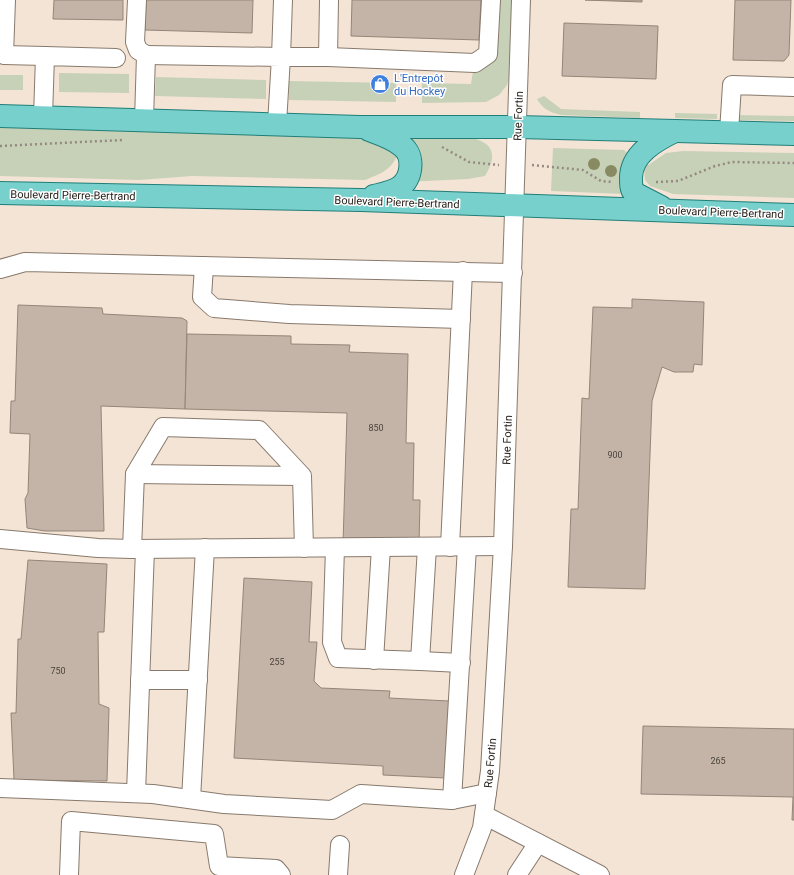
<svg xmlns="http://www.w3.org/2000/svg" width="794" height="875" viewBox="0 0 794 875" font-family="Roboto,sans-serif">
<rect width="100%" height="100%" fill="#f4e4d6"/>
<g fill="#c7d1b8">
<polygon points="497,0 512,0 511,70 507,85 499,95 486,102 422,103 422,83 471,84 473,71 484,68 495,54"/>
<polygon points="59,73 129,74 129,93 59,92"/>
<rect x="0" y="75" width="23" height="15"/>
<polygon points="156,77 266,80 266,99 155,96"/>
<polygon points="289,81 396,83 396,102 289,100"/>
<path d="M 544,96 L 561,109 L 640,112 L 640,118 L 561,115 C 549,112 543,109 537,99 Z"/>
<polygon points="675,113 717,114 717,119 675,118"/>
<polygon points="737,115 794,116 794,121 736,120"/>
<path d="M 14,125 L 369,138 L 384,140 L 397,156 C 390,171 380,174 365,180 L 192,176 L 139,180 L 0,176 L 0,127 Z"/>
<path d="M 410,136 C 438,137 516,126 485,176 L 468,179 L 404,182 L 417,165 L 419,150 Z"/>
<polygon points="553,148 624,150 627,153 623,164 624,194 551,191"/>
<polygon points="683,151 794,153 794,198 673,194 650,186 645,180 644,168 666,153"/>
</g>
<g fill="#c3b4a7" stroke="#938578">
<polygon points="54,0 123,0 123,20 53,19"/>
<polygon points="146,0 253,0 252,33 145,30"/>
<polygon points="352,0 481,0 479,40 351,36"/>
<polygon points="585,0 642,0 642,2"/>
<polygon points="735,0 791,0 789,55 784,61 733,60"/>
<polygon points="564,23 658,26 656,79 562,76"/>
<polygon points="632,299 704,302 702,365 694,364 693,372 674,372 662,367 652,401 645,589 568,587 571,509 578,509 582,398 589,399 593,307 632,308"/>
<polygon points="18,305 102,308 103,314 182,318 187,321 185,409 101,406 104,531 45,531 27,528 25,499 28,493 30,434 10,433 11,401 15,401"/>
<polygon points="187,334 291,336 291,344 350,345 349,352 408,354 406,443 414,443 413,500 420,500 419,546 343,544 347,413 185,409"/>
<polygon points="28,560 107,564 104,632 98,632 99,704 109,708 107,781 14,780 11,713 16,713 18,639 21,639"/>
<polygon points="244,578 312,582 309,642 317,642 314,681 321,688 390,691 389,698 449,701 445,778 383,775 383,766 234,758"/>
<polygon points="643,726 794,729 794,820 792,820 793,797 641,794"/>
</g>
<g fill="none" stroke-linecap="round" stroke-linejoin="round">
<g stroke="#877a6d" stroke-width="20">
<g id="minor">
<polyline points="6,0 4,55 45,56"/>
<polyline points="137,0 135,42 138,50 146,55 144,120"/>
<polyline points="283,0 281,57 328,57 329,0"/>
<polyline points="146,55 281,57 277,124"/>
<polyline points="328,57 475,63 488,54 491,0"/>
<polyline points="43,117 45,56 116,58"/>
<polyline points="729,132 732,85 794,87"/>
<polyline points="204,266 202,297 214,308 289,314 461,319"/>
<polyline points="0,269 25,262 513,273"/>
<polyline points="302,476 259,430 163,427 135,474 302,476 304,548"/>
<polyline points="0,539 98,548 132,549 503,546"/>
<polyline points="450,547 463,271"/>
<polyline points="467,547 452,800 487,793"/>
<polyline points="335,548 332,642 338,658 420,661 427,547"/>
<polyline points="132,549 135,474"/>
<polyline points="374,660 381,547"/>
<polyline points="420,661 461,663"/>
<polyline points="140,680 198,680"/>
<polyline points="0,788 153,794 224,804 332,810 361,794 452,800"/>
<polyline points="136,793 145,549"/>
<polyline points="191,799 205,548"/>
<polyline points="484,815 600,875"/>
<polyline points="69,875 71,821 214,834 219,866 276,869 281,875"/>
<polyline points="338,875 340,845"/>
<polyline points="464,875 482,828 490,771 503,546 521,0"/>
<polyline points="517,875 538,843"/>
</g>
</g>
<g stroke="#207e78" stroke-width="24">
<g id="major">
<polyline points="0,116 360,127 518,127 794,134"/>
<path d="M 369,130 C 380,134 393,138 402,146 C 415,156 412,178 400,187 C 393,192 382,194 374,196"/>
<polyline points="0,193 361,200 794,215"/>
<path d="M 661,207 L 634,193 C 631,189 631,184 631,178 C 631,154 656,140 675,131"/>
</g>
</g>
<g stroke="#958a81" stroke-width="2.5" stroke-dasharray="2 3" stroke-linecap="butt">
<polyline points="0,146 123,140"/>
<polyline points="442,147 469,162 499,165"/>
<polyline points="532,165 583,170 601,181 613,182"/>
<polyline points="656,182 678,181 715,166 732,162 794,163"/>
</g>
<use href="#minor" stroke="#fff" stroke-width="18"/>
<use href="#major" stroke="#77d0cc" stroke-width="22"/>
</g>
<g fill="#888a61">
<circle cx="594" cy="164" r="6"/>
<circle cx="611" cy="171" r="6"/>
</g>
<defs>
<g id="shop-disc" transform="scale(1)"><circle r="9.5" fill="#3f7fe0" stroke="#fff"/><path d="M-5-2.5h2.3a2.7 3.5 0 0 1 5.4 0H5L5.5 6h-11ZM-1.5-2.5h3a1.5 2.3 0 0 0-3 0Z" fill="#fff"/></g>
</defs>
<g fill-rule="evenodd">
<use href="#shop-disc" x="380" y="84"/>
</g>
<g text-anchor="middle" stroke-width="3" stroke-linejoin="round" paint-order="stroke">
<g font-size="9" fill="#4c453e">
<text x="376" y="431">850</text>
<text x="615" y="458">900</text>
<text x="277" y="665">255</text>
<text x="58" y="674">750</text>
<text x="718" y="764">265</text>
</g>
<g font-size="11" fill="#366cbe" stroke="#fff" text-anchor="start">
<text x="394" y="82">L'Entrepôt<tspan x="394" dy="13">du Hockey</tspan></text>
</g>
<g font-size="11" fill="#25201b" stroke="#fff">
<text transform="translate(518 116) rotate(-88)" y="4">Rue Fortin</text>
<text transform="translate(73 195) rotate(1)" y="4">Boulevard Pierre-Bertrand</text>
<text transform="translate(397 202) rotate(2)" y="4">Boulevard Pierre-Bertrand</text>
<text transform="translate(721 212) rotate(2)" y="4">Boulevard Pierre-Bertrand</text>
<text transform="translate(507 440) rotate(-88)" y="4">Rue Fortin</text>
<text transform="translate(490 763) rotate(-85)" y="4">Rue Fortin</text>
</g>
</g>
</svg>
